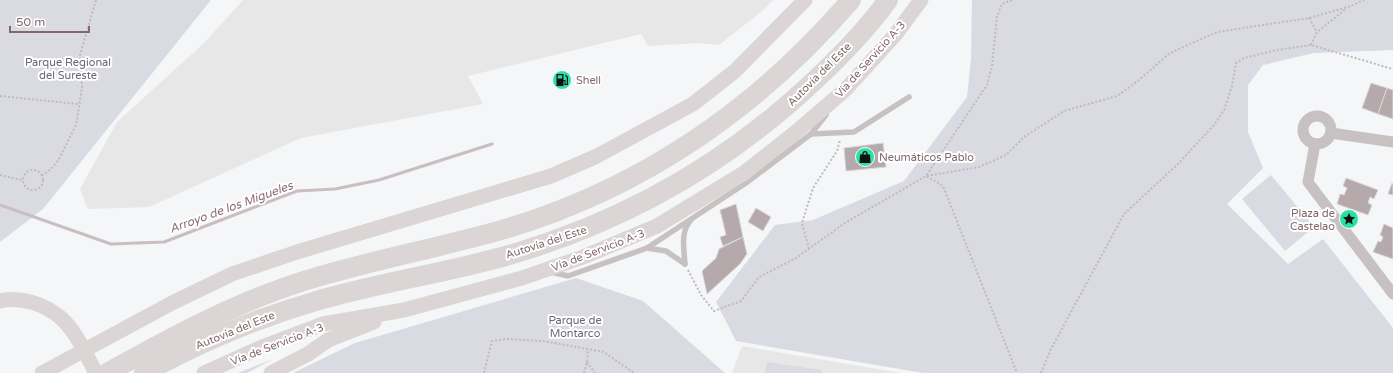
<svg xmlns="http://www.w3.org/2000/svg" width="1393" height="373" viewBox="0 0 1393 373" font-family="'Varela Round',sans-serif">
<rect width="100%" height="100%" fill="#f4f6f7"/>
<g fill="#e7e7e8">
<polygon points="243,0 773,0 761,12 719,45 699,43 648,46 641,34 468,76 483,104 301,138 149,207 88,209 80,189 117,122 205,42"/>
<polygon points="742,346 902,373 732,373"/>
</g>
<g fill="#dadae3">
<polygon points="0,0 211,0 43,209 0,242"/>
<polygon points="972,0 1393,0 1393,50 1314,53 1263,65 1248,85 1248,132 1263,168 1227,204 1288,264 1323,239 1393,328 1393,373 923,373 736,341 716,302 775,225 813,220 904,181 967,97 971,59"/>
<polygon points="1271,175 1314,227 1285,251 1242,199"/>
<polygon points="576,278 643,301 725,373 293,373 355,343"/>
<polygon points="273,359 247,373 238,373"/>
<polygon points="767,362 821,370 821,373 765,373"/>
</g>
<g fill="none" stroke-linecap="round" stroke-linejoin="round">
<polyline stroke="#ccbdc2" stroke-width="3" points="0,205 111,244 164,242 297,191 335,189 379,180 492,144"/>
</g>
<g fill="#b6a9ac" stroke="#d7d8d9">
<polygon points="1371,83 1387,88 1378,114 1362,108"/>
<polygon points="1387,88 1393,90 1393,119 1378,114"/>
<polygon points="883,143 886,167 846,171 844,148"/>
<polygon points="1346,178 1378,190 1374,199 1370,197 1368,203 1372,205 1368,215 1337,204 1340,194 1344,195 1347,188 1343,186"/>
<polygon points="1392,183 1393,184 1393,195 1388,194"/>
<polygon points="736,204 743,237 723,246 720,237 726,235 720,210"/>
<polygon points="756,208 771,217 763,231 748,222"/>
<polygon points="1384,224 1393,228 1393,259 1373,252 1378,241 1381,242 1383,237 1380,235"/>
<polygon points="743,237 747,254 740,264 707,294 702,271 716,258 719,249"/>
</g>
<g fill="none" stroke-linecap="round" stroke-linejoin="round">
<g stroke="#c0bbbb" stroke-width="2" stroke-dasharray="2 2" stroke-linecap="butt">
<polyline points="1012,0 1002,4 997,16 992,66 987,85 926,176 943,186 1017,373"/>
<polyline points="1309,18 1317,32"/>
<polyline points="1311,45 1317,32 1346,9"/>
<polyline points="0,96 78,104"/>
<circle cx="33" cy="180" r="10"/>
<polyline points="0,175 22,180"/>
<polyline points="42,176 52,168 59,159 76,125 82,88 80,55 96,0"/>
<polyline points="809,249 802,223 813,188 837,151 840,140"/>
<polyline points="688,270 701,295 714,311 741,301 759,277 796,258 845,223 926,176 979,167 1006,155 1024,137 1064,111 1117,96 1139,80 1170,53 1217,32 1309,18 1348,7 1364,0"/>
<polyline points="587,362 595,373"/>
<polyline points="484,373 492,341 507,339 543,341 604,352 634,373"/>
<polyline points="584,373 587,362 588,349"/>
<polyline points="1041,373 1051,349 1124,214 1178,164 1215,124 1224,110 1232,86 1236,63 1244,58 1277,50 1311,45 1393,69"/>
</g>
<g stroke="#c8c1c1" stroke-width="5.5">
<polyline points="811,134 854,132 909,97"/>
<polyline points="647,248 666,251 685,264"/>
<path d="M 685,264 C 684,249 680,232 691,220"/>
<polyline points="551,272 568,276 647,248 746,183 811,134 826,115"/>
</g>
<g stroke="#c8c1c1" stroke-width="11">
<circle cx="1317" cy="130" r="14"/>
<polyline points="1331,133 1393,142"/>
<polyline points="1315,144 1308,182 1393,294"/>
</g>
<g stroke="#dcd5d5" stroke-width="15">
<path d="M 0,301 C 20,296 45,304 61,318 C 76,331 86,355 96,373"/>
<polyline points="42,373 172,303 232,274 297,252 551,176 595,157 693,104 735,71 805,0"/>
<polyline points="204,373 262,347 323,324 404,310 522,278 583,257 657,226 744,173 796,132 846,89 895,35 921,0"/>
<polyline points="271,373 308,354 328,340 374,322"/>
</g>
<g stroke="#dcd5d5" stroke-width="20">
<path d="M 107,373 C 172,337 236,302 307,280 C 372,260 439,248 505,229 C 642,188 758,108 851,0"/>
<path d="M 144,373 C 200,342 251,320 313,302 C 379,282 449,273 516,253 C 629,219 727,163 813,82 C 840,57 866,30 888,0"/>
</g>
</g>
<defs>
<g id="fuel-disc" transform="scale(1)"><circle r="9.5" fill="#2cdfa5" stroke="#fff"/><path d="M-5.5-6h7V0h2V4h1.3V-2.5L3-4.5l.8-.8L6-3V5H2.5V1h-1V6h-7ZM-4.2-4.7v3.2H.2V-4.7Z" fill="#111"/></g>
<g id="shop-disc" transform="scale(1)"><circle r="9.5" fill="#2cdfa5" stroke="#fff"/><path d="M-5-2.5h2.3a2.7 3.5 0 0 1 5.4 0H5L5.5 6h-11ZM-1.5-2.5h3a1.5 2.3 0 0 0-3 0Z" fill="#111"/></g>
<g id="sight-disc" transform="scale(1)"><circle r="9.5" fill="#2cdfa5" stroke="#fff"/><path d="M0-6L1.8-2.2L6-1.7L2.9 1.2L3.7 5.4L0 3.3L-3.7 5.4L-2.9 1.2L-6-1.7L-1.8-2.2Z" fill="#111"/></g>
</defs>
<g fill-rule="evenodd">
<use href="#fuel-disc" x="562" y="80"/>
<use href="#shop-disc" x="865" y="157"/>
<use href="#sight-disc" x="1349" y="219"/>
</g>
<g text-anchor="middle" stroke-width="4" stroke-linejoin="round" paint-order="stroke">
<g font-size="11" fill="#84676a" stroke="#fff">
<text transform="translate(870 59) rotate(-48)" y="4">Vía de Servicio A-3</text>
<text transform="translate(819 74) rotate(-45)" y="4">Autovía del Este</text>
<text transform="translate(546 242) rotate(-18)" y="4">Autovía del Este</text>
<text transform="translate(598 250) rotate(-21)" y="4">Vía de Servicio A-3</text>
<text transform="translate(235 330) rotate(-22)" y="4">Autovía del Este</text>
<text transform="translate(277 344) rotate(-21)" y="4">Vía de Servicio A-3</text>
</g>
<g font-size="11" fill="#6b657c" stroke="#fff">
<text x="68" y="66">Parque Regional<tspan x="68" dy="13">del Sureste</tspan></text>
<text x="575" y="324">Parque de<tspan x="575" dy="13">Montarco</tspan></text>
</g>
<g font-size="11" fill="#84676a" stroke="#fff" text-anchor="start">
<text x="576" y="84">Shell</text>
<text x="879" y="161">Neumáticos Pablo</text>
<text x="1335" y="217" text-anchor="end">Plaza de<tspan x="1335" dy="13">Castelao</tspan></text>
</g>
<g font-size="12" font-style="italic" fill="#8e6d77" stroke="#fff">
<text transform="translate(231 207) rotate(-20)" y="4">Arroyo de los Migueles</text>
</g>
</g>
<path d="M10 26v6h79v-6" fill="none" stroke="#84676a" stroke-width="2"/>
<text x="16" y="26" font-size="12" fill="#84676a" stroke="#ffffff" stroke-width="3" paint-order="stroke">50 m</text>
</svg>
